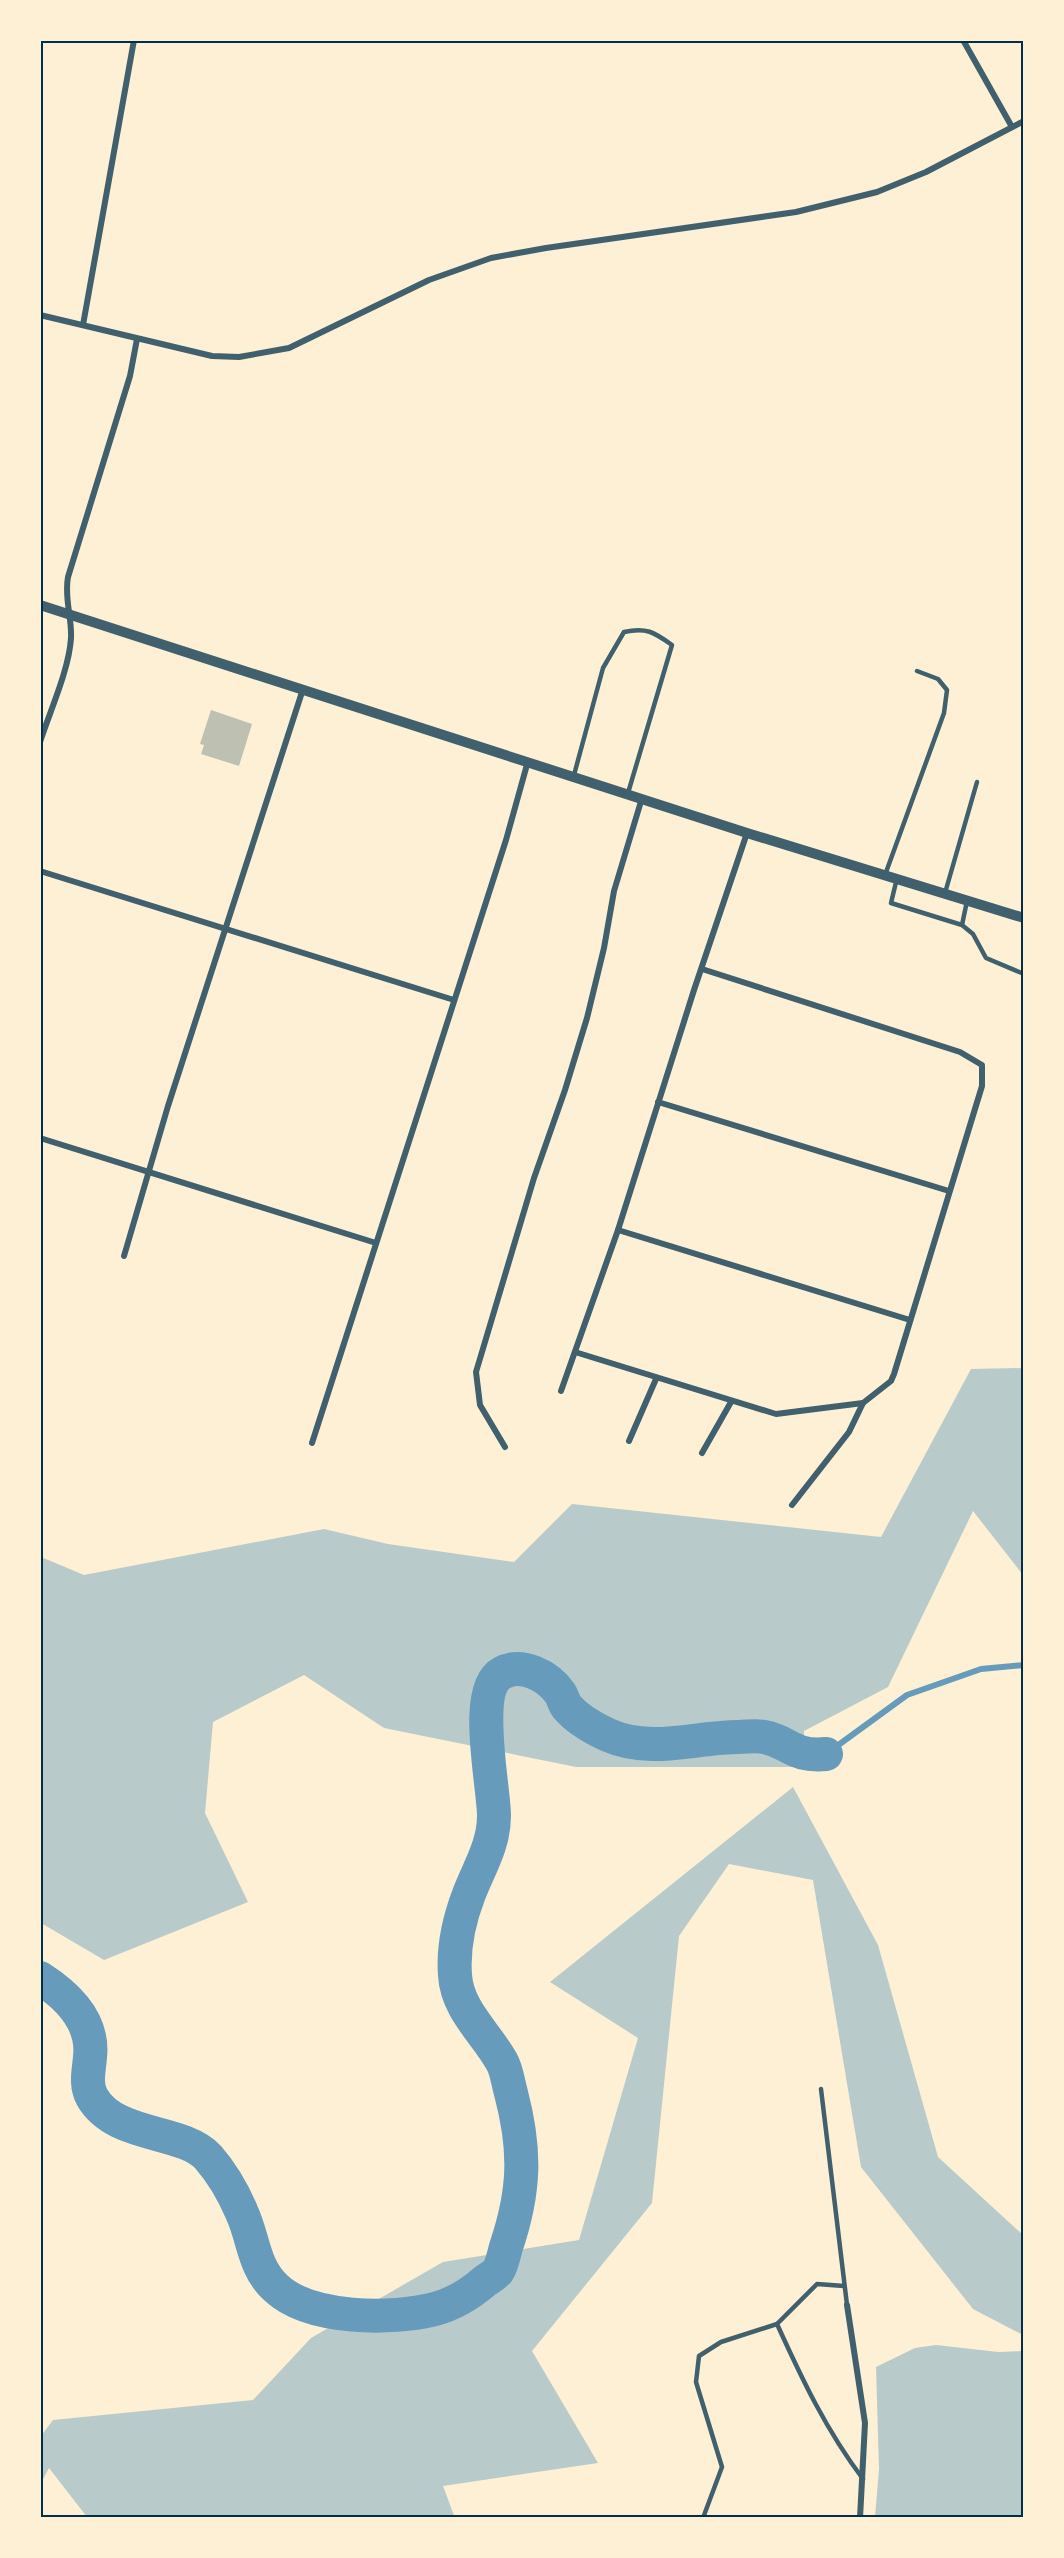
<svg xmlns="http://www.w3.org/2000/svg" width="1064" height="2558" viewBox="0 0 1064 2558" font-family="'PT Sans',sans-serif">
<rect width="100%" height="100%" fill="#fdf0d5"/>
<g fill="#b9caca">
<polygon points="1023,1368 1023,1575 973,1511 888,1687 804,1731 804,1767 576,1767 384,1728 304,1675 213,1722 205,1813 248,1902 104,1960 41,1923 41,1557 84,1575 324,1529 388,1544 514,1562 572,1504 881,1537 971,1369"/>
<polygon points="793,1787 878,1945 938,2157 1023,2235 1023,2335 973,2309 861,2167 813,1880 729,1864 679,1936 652,2203 532,2351 598,2463 443,2486 455,2518 87,2517 49,2468 41,2483 41,2436 53,2420 253,2400 311,2338 443,2262 579,2240 638,2038 550,1982"/>
<polygon points="936,2345 998,2352 1023,2351 1023,2517 875,2517 879,2469 876,2367 915,2348"/>
</g>
<g fill="none" stroke-linecap="round" stroke-linejoin="round">
<polyline stroke="#669bbc" stroke-width="6" points="826,1754 907,1695 981,1669 1024,1665"/>
<path stroke="#669bbc" stroke-width="34" d="M 40,1978 C 68,1996 94,2022 90,2057 C 89,2071 85,2084 92,2097 C 115,2138 182,2129 208,2157 C 222,2173 234,2194 242,2213 C 254,2239 253,2267 276,2288 C 310,2320 392,2320 435,2309 C 454,2304 470,2294 485,2281 C 489,2278 495,2275 498,2271 C 502,2265 504,2254 506,2247 C 525,2191 526,2150 511,2093 C 508,2083 507,2071 502,2062 C 486,2033 457,2010 455,1975 C 453,1948 459,1920 469,1894 C 479,1868 494,1845 494,1816 C 494,1786 472,1689 502,1673 C 522,1662 548,1676 560,1693 C 563,1697 564,1704 567,1707 C 577,1719 595,1729 608,1735 C 651,1754 695,1737 739,1737 C 747,1737 756,1735 764,1737 C 790,1742 792,1757 826,1754"/>
</g>
<polygon fill="#bec0b2" points="211,710 252,724 239,766 201,754 204,745 200,744"/>
<g fill="none" stroke-linecap="round" stroke-linejoin="round">
<g stroke="#3f606c" stroke-width="4.5">
<path d="M 574,775 L 603,668 L 624,632 C 646,627 654,632 672,645 L 628,793"/>
<polyline points="885,875 944,713 947,690 938,679 917,671"/>
<polyline points="897,878 891,903 962,925 973,934 986,958 1024,974"/>
<polyline points="945,893 977,782"/>
<polyline points="962,925 967,901"/>
<polyline points="821,2089 847,2305"/>
<path d="M 844,2286 L 817,2284 L 777,2324 C 802,2379 826,2430 863,2479"/>
<polyline points="703,2518 722,2467 696,2382 699,2356 721,2342 777,2324"/>
</g>
<g stroke="#3f606c" stroke-width="6">
<polyline points="963,40 1012,127"/>
<polyline points="40,315 212,356 239,357 289,348 429,280 491,258 546,248 796,212 877,192 926,172 1024,121"/>
<polyline points="83,325 134,40"/>
<path d="M 40,742 C 50,711 69,670 71,638 C 72,617 64,598 68,577 L 130,376 L 137,339"/>
<polyline points="40,871 454,1000"/>
<polyline points="702,969 960,1052 982,1065 982,1086 894,1374 891,1381 863,1403 849,1432 792,1505"/>
<polyline points="658,1102 949,1191"/>
<polyline points="40,1138 376,1243"/>
<polyline points="618,1230 910,1320"/>
<polyline points="124,1256 168,1106 303,689"/>
<polyline points="575,1352 776,1414 863,1403"/>
<polyline points="561,1391 618,1230 694,990 747,833"/>
<polyline points="629,1441 656,1379"/>
<polyline points="312,1443 506,840 528,761"/>
<polyline points="505,1447 480,1405 476,1372 534,1178 565,1090 587,1018 604,948 614,891 642,798"/>
<polyline points="702,1453 731,1402"/>
<polyline points="847,2305 865,2423 860,2518"/>
</g>
<polyline stroke="#3f606c" stroke-width="10" points="40,605 747,833 1024,918"/>
</g>
<rect width="1064" height="2558" fill="none" stroke="#fdf0d5" stroke-width="84"/>
<rect x="42" y="42" width="980" height="2474" fill="none" stroke="#003049" stroke-width="2"/>
</svg>
